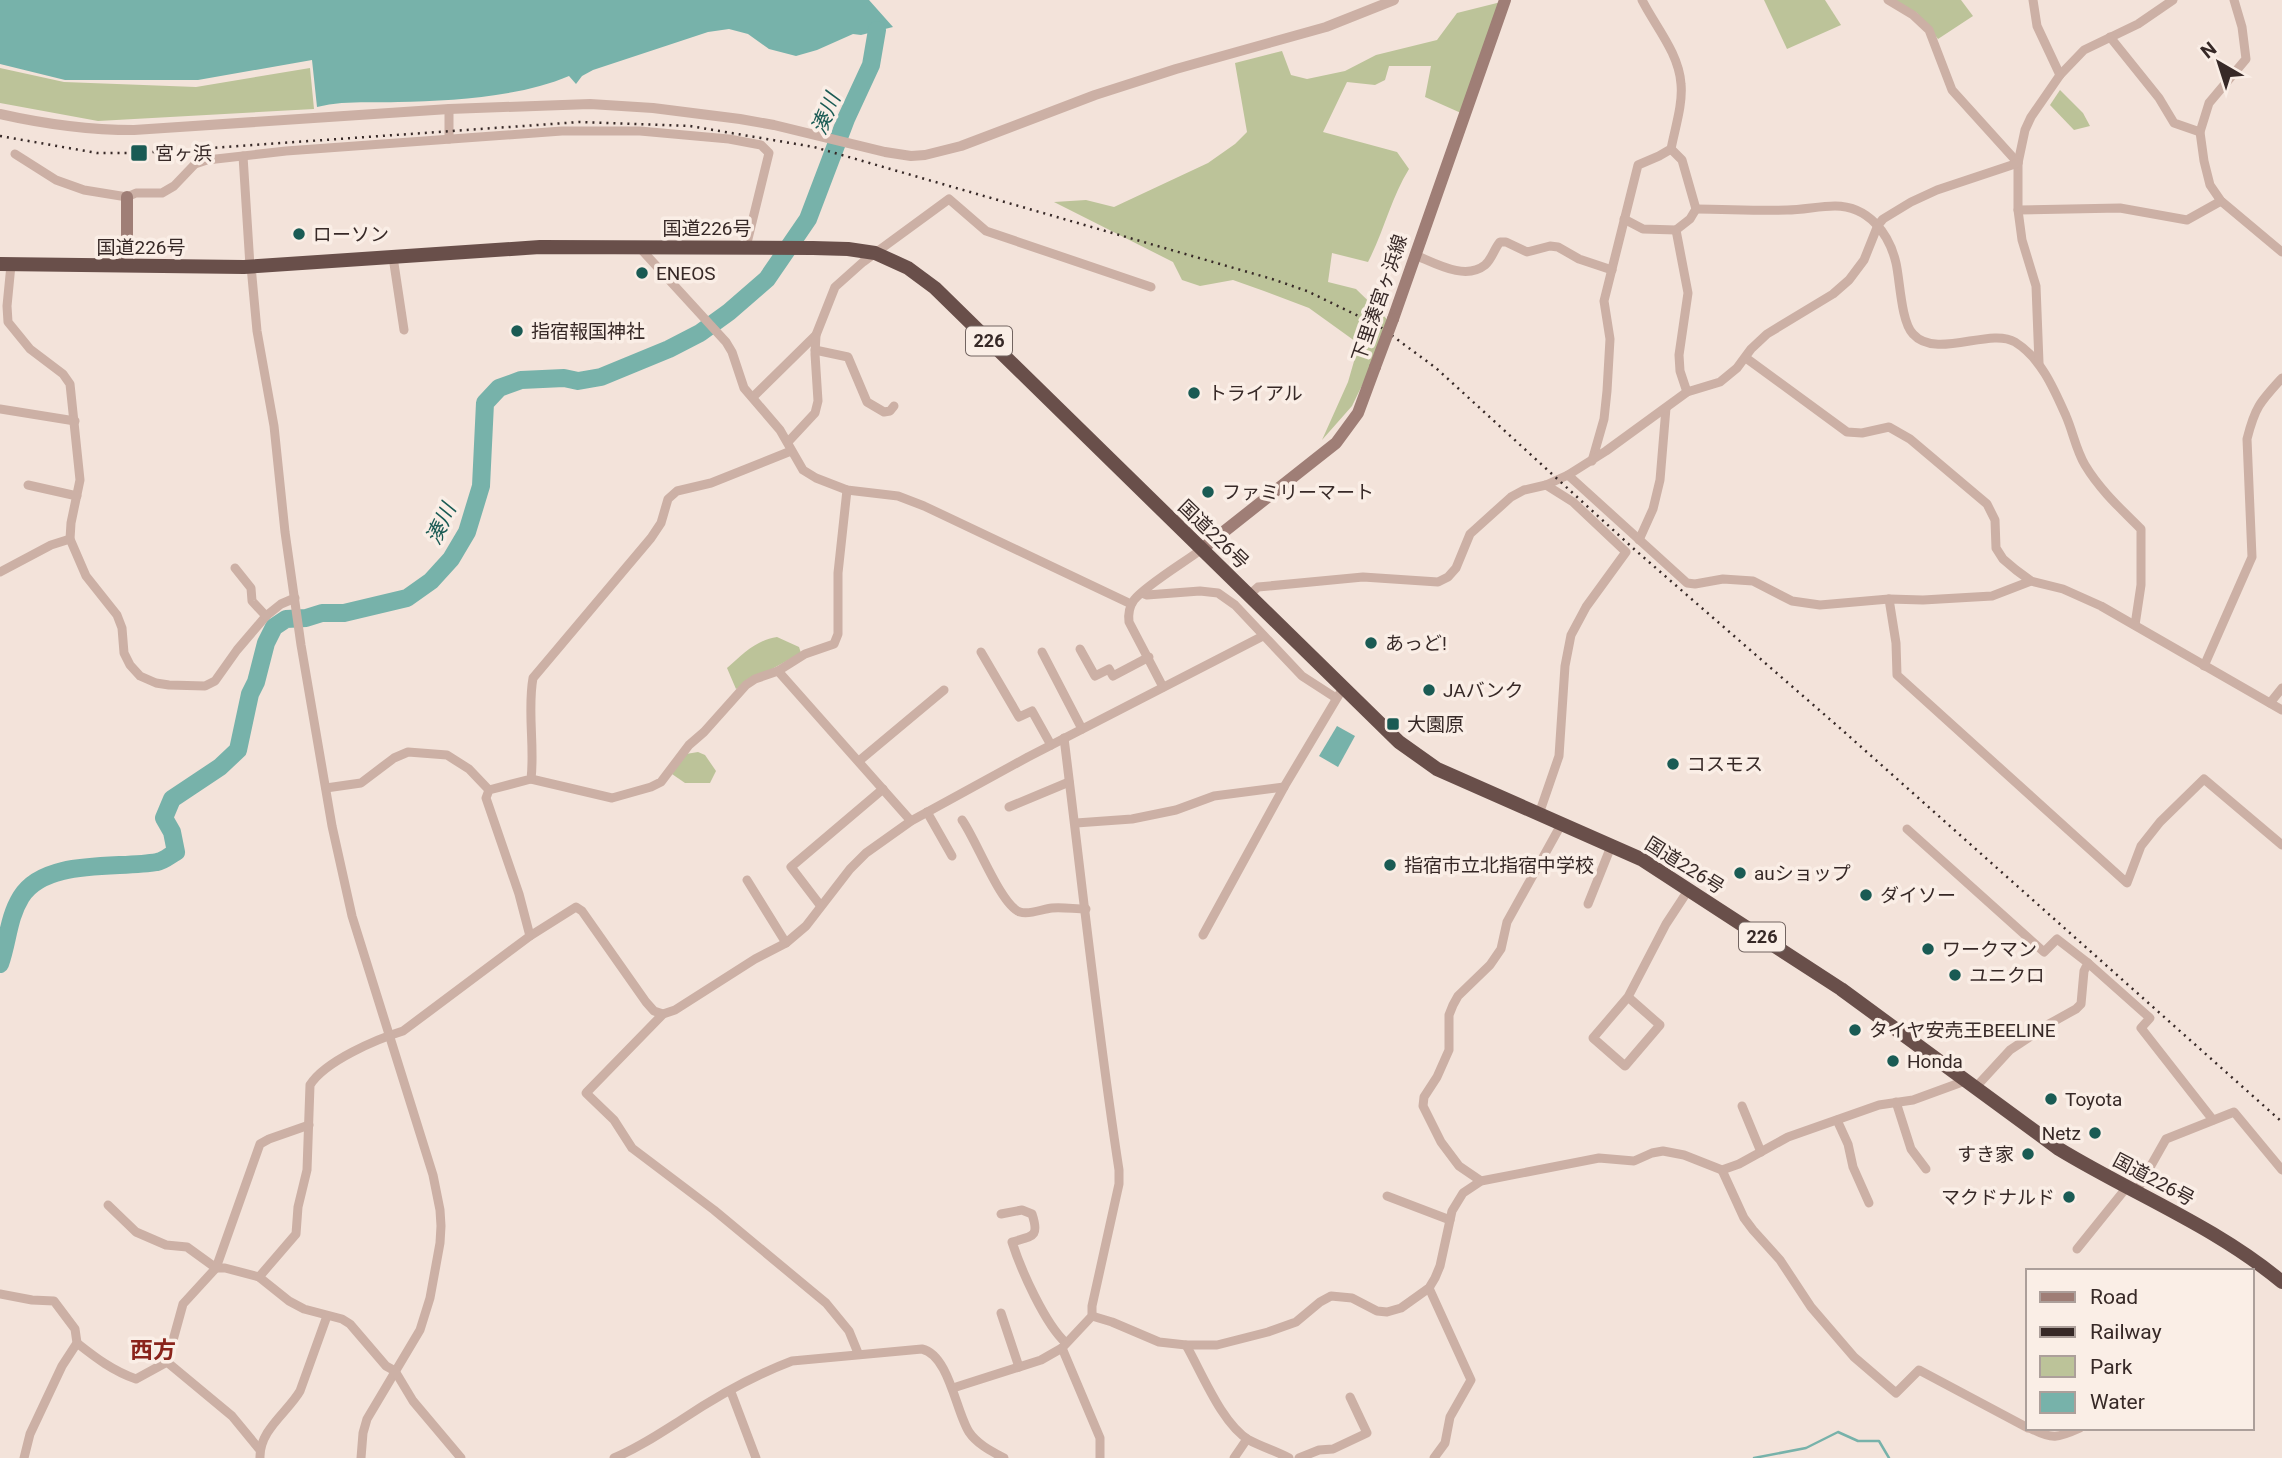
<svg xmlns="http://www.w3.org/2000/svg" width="2282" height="1458" viewBox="0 0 2282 1458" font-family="Roboto,'Noto Sans JP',sans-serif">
<rect width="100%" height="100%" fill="#f3e3da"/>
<g fill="#bcc399">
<polygon points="1764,0 1825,0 1841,25 1787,49"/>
<polygon points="1894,0 1961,0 1973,16 1938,39 1917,13"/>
<path d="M 1501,2 L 1461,113 L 1425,97 L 1431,66 L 1389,66 L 1385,80 L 1375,85 L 1347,82 L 1323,132 L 1397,152 L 1409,169 C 1391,198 1384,231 1368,262 L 1332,253 L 1328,282 L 1356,289 L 1392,324 L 1352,406 L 1322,440 L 1348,382 L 1359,344 L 1309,308 L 1264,291 L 1233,280 L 1200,286 L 1182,280 L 1173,262 L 1054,202 L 1086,200 L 1114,207 L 1208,163 L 1235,144 L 1247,132 L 1235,63 L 1282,51 L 1291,75 L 1307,79 L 1345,71 L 1376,55 L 1437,40 L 1457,13 Z"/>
<polygon points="0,68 64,82 196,87 310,68 314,109 98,121 0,103"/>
<polygon points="2060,90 2083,113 2090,126 2074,130 2050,105"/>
<path d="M 777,637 L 799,647 L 801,653 L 736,689 L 727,668 C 743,654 756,640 777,637 Z"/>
<polygon points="698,752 705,755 716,771 710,783 685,783 672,774 686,754"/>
</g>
<g fill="#77b2aa">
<path d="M 0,0 L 869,0 L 893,27 L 861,35 L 853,34 L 817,50 L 796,56 L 769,49 L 748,34 L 729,29 L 708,32 L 593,70 L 582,76 L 576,84 L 569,76 C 520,97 452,101 398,102 C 372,103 343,100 317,107 L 312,60 L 198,80 L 65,80 L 0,64 Z"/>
<polygon points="1337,726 1355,736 1338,767 1319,756"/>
</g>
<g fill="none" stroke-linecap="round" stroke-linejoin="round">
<polyline stroke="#77b2aa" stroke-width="2.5" points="1754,1458 1806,1448 1838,1432 1858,1441 1879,1441 1889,1458"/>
<path stroke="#77b2aa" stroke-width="18" d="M 0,964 C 8,942 8,918 21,897 C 45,858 118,869 157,862 C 164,861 170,855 176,852 L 172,832 L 164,818 L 172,799 L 220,767 L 238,750 L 250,694 L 256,682 L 266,643 L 274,627 L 286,619 L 306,618 L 322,613 L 344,613 L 407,598 L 431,581 L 451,559 L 467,532 L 481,486 L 485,403 L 499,388 L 521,380 L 564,378 L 578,381 L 601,377 L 669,349 L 700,333 L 729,312 L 767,279 L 808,219 L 846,119 L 871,65 L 877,30"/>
<g stroke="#ccb0a5" stroke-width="9">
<polyline points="1888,0 1913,15 1929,30 1952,90 2018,163"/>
<polyline points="2033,0 2037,26 2060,75"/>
<polyline points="2234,0 2242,27 2246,59 2209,103 2200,132 2204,161 2210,185 2221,201 2282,252"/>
<polyline points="2110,37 2159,98 2174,123 2200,132"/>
<polyline points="449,139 449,109"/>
<polyline points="1671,149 1682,160 1696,209 1690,219 1676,230 1688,293 1679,355 1680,371 1687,392"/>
<polyline points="15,154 56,180 84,190 127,197 136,193 162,193 174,186 195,164 207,160 286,151 562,131 640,131 729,139 761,145 769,153 746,247"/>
<polyline points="243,156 250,266"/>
<path d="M 1696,209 C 1726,209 1757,211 1787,210 C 1803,210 1819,206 1835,206 C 1868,206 1889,233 1896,263 C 1900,280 1901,322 1913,334 C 1936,360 1990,327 2015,342 C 2041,358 2054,389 2066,416 C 2073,432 2076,450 2085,465 C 2100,490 2121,509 2141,529 L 2141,585 L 2135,625"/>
<polyline points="2018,210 2120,208 2187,220 2221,201"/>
<polyline points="1624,219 1643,229 1676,230"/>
<polyline points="639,247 726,342 732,352 744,388 780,430 803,470 816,478 847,490 898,496 924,506 1131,604"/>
<path d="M 1415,255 C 1435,263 1465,281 1485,265 C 1492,259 1494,249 1500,242 L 1506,242 L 1527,252 L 1550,246 L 1558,247 L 1579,259 L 1612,270"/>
<polyline points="393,257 404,330"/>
<polyline points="11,265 7,306 8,322 30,349 63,374 70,384 80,480 71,523 70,539 86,576 117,615 122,628 124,653 130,665 140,676 156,683 169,685 205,686 215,681 237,650 266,616 281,604 295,598"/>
<polyline points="251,266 257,331 274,426 285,532 301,645 332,826 352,916 433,1175 440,1210 441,1226 440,1243 430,1298 420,1330 367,1419 363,1433 361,1458"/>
<polyline points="815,350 848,357 867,402 884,412 890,411 894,406"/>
<polyline points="1746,358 1847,432 1862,433 1889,427 1910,439 1987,504 1995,520 1996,548 2003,559 2016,570 2031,581 2063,589 2101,606 2282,710"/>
<polyline points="2039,363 2036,286 2022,240 2018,210 2018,163 2025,130 2031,117 2060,75 2084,50 2138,24 2173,0"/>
<polyline points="753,397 816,335"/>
<polyline points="0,409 75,421"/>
<polyline points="788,442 815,413 818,401 815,354 816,335 835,287 863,262 949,199 986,231 1151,287"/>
<path d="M 1592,461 L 1604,419 L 1607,391 L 1610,339 L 1604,301 L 1638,165 L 1659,156 L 1671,149 C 1675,128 1683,104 1681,84 C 1679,53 1655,26 1642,0"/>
<polyline points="1568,475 1687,583 1695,584 1723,579 1753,581 1792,601 1820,605 1889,599 1923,600 1992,596 2031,581"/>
<polyline points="28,485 77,496"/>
<polyline points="1639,540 1653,509 1660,480 1666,408"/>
<polyline points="235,568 251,588 252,601 266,616"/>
<polyline points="0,572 51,545 70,539"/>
<polyline points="1142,593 1147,595 1200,591 1218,593 1235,605 1302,676 1336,698"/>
<polyline points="1249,595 1258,587 1363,577 1438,582 1448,577 1456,568 1470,534 1511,497 1524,490 1546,485 1568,475 1606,451 1687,392 1720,382 1737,368 1751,349 1767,334 1833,294 1849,280 1864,260 1878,225 1883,219 1911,202 1937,190 2018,163"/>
<polyline points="1889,599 1896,643 1897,675 2127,883 2141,846 2160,822 2204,779 2282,845"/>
<polyline points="1080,649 1095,676 1109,669 1113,676 1149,657"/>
<polyline points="981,652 1019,717 1032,711 1051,745"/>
<polyline points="1042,652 1082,729"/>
<path d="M 2204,666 L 2252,557 L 2247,439 C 2255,407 2260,402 2282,378"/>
<polyline points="778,671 911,821"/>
<path d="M 1163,687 L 1129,622 C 1128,614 1129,607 1134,600 C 1146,585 1185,562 1202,549"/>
<polyline points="2270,703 2282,688"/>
<polyline points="859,761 944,690"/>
<polyline points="531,779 612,798 651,787 661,782 689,745 704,732 746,685 755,679 778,671 805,654 834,644 838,634 838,573 847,490"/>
<polyline points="326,788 361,783 394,758 408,752 447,755 469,769 489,790"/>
<polyline points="1009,807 1069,782"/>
<polyline points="927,812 952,856"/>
<polyline points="1539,814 1559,756 1565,666 1571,635 1586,607 1626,552 1573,502 1546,485"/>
<path d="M 962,820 C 976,839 1001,906 1020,912 C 1030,915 1042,909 1052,908 C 1063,907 1075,909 1086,909"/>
<polyline points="1076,823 1132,819 1176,810 1214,796 1284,787"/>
<polyline points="1907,829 2044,952 2057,939 2088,963 2084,971 2081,1004 2076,1009 2049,1024 2010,1050 1975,1088"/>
<polyline points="747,880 786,943"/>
<polyline points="1588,904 1612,844"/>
<polyline points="820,905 791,867 883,789"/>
<polyline points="1203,935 1284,787 1343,688"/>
<path d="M 530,936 L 519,894 L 486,798 L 489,790 L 531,779 C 535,746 527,711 533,678 L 651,538 L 661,523 L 668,499 L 677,491 L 711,483 L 791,451"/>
<polyline points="2088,963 2150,1018 2141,1028 2213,1120"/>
<polyline points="1628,997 1660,1025 1625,1066 1593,1038 1628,997 1666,924 1689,889"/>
<polyline points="1896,1102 1911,1149 1926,1169"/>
<polyline points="1742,1106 1761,1152"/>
<polyline points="1837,1120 1848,1144 1853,1167 1869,1203"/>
<polyline points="1722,1170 1744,1218 1753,1230 1780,1260 1811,1307 1854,1357 1896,1393 1919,1370 2028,1428"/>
<polyline points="1481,1181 1459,1166 1441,1142 1423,1106 1424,1097 1437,1077 1449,1050 1449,1015 1453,1005 1458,996 1490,965 1501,949 1507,922 1562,823"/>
<polyline points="2136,1192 2166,1139 2234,1112 2282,1170"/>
<polyline points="1387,1196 1450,1220"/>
<polyline points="108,1205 136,1232 166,1245 187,1247 216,1268 225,1268 259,1277 289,1301 304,1309 342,1319 350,1324 386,1366 395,1371 413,1401 461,1458"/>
<path d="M 1001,1214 L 1022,1210 L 1032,1214 C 1040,1238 1032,1236 1012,1242 C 1021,1270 1045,1324 1066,1343"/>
<polyline points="2077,1249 2127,1187"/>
<path d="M 259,1277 L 296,1234 L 298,1207 L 307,1170 L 310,1085 C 325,1061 377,1039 403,1031 L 530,936 L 576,907 L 582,911 L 646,1002 L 654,1011 L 663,1014"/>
<polyline points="1429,1288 1471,1380 1450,1417 1445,1443 1434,1458"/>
<polyline points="0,1294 32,1300 54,1301 75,1329 77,1343 62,1366 30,1434 24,1458"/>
<polyline points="1001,1313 1019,1367"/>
<polyline points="1092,1316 1112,1322 1159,1342 1186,1345 1217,1345 1268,1332 1296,1322 1320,1302 1331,1296 1352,1298 1377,1311 1387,1312 1401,1308 1429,1288 1435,1278 1440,1266 1452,1211 1463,1193 1481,1181 1599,1158 1634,1161 1652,1153 1663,1151 1684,1155 1722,1170 1739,1164 1788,1137 1879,1105 1913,1100 1965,1081"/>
<path d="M 77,1343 C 96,1358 113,1371 136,1379 L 167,1362 L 183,1304 L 216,1268 L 260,1144 L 269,1139 L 309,1125"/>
<path d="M 1186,1345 C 1202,1373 1222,1424 1249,1440 C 1262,1447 1276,1451 1289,1458"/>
<polyline points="1062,1348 1100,1438 1100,1458"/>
<polyline points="858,1353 849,1331 826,1303 714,1210 632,1148 614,1120 586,1093 663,1014 675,1010 755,959 786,943 806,926 850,869 866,853 911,821 1028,757 1263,636"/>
<polyline points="167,1362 232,1416 260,1450"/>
<path d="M 953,1388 L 1041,1360 L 1062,1348 L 1092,1316 L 1092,1306 L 1119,1184 L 1119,1170 C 1097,1027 1082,882 1064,738"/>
<polyline points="731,1392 756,1458"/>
<path d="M 2030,1428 C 2052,1440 2058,1438 2080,1428"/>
<path d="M 260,1458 C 259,1430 288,1412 300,1391 L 327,1316"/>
<path d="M 614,1458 C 638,1448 659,1434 681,1420 C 714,1398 755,1375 792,1361 L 922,1349 C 949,1355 956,1412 969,1432 C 977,1444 991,1451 1004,1458"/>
<polyline points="1234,1458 1247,1439"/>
<polyline points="1299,1458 1319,1450 1333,1449 1367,1433 1350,1397"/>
</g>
<path stroke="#ccb0a5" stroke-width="10" d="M 0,114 C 44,124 88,130 134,130 L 449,109 L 590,104 L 653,108 L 740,119 L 774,125 L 885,152 L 911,156 L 925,155 L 961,146 L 1095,95 L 1176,69 L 1326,27 L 1394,0"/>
<g stroke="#9f7e76" stroke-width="12">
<polyline points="127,266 127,197"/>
<polyline points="1393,319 1505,0"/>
<polyline points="1202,549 1336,443 1358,413 1375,367"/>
</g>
<path stroke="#694f4a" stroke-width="14" d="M 0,264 L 244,267 L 540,247 L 813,248 L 848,249 L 875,253 L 908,268 L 935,288 L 1399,742 L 1437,769 L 1641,859 L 1841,989 L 2059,1149 C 2133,1194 2215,1226 2282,1282"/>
<polyline stroke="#372927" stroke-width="2.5" stroke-dasharray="2 5" stroke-linecap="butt" points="0,136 97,153 139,153 580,122 690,126 814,147 1272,279 1307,291 1379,326 1436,368 1634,549 1841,729 2282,1122"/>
<polyline stroke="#9f7e76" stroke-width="12" points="1375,367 1393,319"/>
</g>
<g fill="#1a5b54" stroke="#faeee6" stroke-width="2.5">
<rect x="130" y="144" width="18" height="18" rx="3.5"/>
<circle cx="299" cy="234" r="7"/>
<circle cx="642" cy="273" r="7"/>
<circle cx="517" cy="331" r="7"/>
<circle cx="1194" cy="393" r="7"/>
<circle cx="1208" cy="492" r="7"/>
<circle cx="1371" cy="643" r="7"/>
<circle cx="1429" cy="690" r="7"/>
<rect x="1386" y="717" width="14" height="14" rx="3.5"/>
<circle cx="1673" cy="764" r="7"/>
<circle cx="1390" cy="865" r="7"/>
<circle cx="1740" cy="873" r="7"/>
<circle cx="1866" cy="895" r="7"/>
<circle cx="1928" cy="949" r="7"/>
<circle cx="1955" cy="975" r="7"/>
<circle cx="1855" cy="1030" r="7"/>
<circle cx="1893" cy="1061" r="7"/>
<circle cx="2051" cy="1099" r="7"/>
<circle cx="2095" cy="1133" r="7"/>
<circle cx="2028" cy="1154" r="7"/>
<circle cx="2069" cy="1197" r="7"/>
</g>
<g text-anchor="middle" stroke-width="7" stroke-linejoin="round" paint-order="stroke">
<g fill="#faeee6" stroke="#726460" stroke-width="2">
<rect x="966" y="326.5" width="46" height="29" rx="5"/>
<rect x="1739" y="922.5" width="46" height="29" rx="5"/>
</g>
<g font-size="18" font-weight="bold" fill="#372927">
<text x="989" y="347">226</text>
<text x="1762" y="943">226</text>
</g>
<g font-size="19" fill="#372927" stroke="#faeee6" text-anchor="start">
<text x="155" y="160">宮ヶ浜</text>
<text x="313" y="241">ローソン</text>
<text x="656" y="280">ENEOS</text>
<text x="531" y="338">指宿報国神社</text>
<text x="1208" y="400">トライアル</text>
<text x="1222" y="499">ファミリーマート</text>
<text x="1385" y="650">あっど!</text>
<text x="1443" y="697">JAバンク</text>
<text x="1407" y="731">大園原</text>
<text x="1687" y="771">コスモス</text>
<text x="1404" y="872">指宿市立北指宿中学校</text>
<text x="1754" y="880">auショップ</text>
<text x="1880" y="902">ダイソー</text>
<text x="1942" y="956">ワークマン</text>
<text x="1969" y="982">ユニクロ</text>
<text x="1869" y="1037">タイヤ安売王BEELINE</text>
<text x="1907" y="1068">Honda</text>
<text x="2065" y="1106">Toyota</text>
<text x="2081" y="1140" text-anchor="end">Netz</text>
<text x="2014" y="1161" text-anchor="end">すき家</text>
<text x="2055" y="1204" text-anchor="end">マクドナルド</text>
</g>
<g font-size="19" fill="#372927" stroke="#faeee6">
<text x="707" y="235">国道226号</text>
<text x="141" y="254">国道226号</text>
<text transform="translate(1379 298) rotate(-71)" y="7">下里湊宮ヶ浜線</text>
<text transform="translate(1214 534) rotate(44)" y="7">国道226号</text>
<text transform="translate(1685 865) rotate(32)" y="7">国道226号</text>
<text transform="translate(2154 1179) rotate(28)" y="7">国道226号</text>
</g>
<g font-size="21" font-style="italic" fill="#1a5b54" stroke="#faeee6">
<text transform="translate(826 114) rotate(-68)" y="7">湊川</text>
<text transform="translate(441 524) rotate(-65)" y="7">湊川</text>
</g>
<g font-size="23" font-weight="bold" fill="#8a231b" stroke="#faeee6">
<text x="153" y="1358">西方</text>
</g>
</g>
<rect x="2026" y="1269" width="228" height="161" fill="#faeee6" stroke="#ac9f9a" stroke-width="2"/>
<rect x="2040" y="1292" width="35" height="10" fill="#9f7e76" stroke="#ac9f9a" stroke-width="2"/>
<text x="2090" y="1304" font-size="21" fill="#372927">Road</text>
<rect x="2040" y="1327" width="35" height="10" fill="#372927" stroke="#ac9f9a" stroke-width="2"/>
<text x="2090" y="1339" font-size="21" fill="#372927">Railway</text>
<rect x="2040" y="1356" width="35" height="21" fill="#bcc399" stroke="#ac9f9a" stroke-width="2"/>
<text x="2090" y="1374" font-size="21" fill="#372927">Park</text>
<rect x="2040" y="1392" width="35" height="21" fill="#77b2aa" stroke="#ac9f9a" stroke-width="2"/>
<text x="2090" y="1409" font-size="21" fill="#372927">Water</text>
<g transform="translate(2219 63) rotate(321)" stroke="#faeee6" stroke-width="5" paint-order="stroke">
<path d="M0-5L12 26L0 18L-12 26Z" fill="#372927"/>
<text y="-10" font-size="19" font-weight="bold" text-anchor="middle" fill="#372927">N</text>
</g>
</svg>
